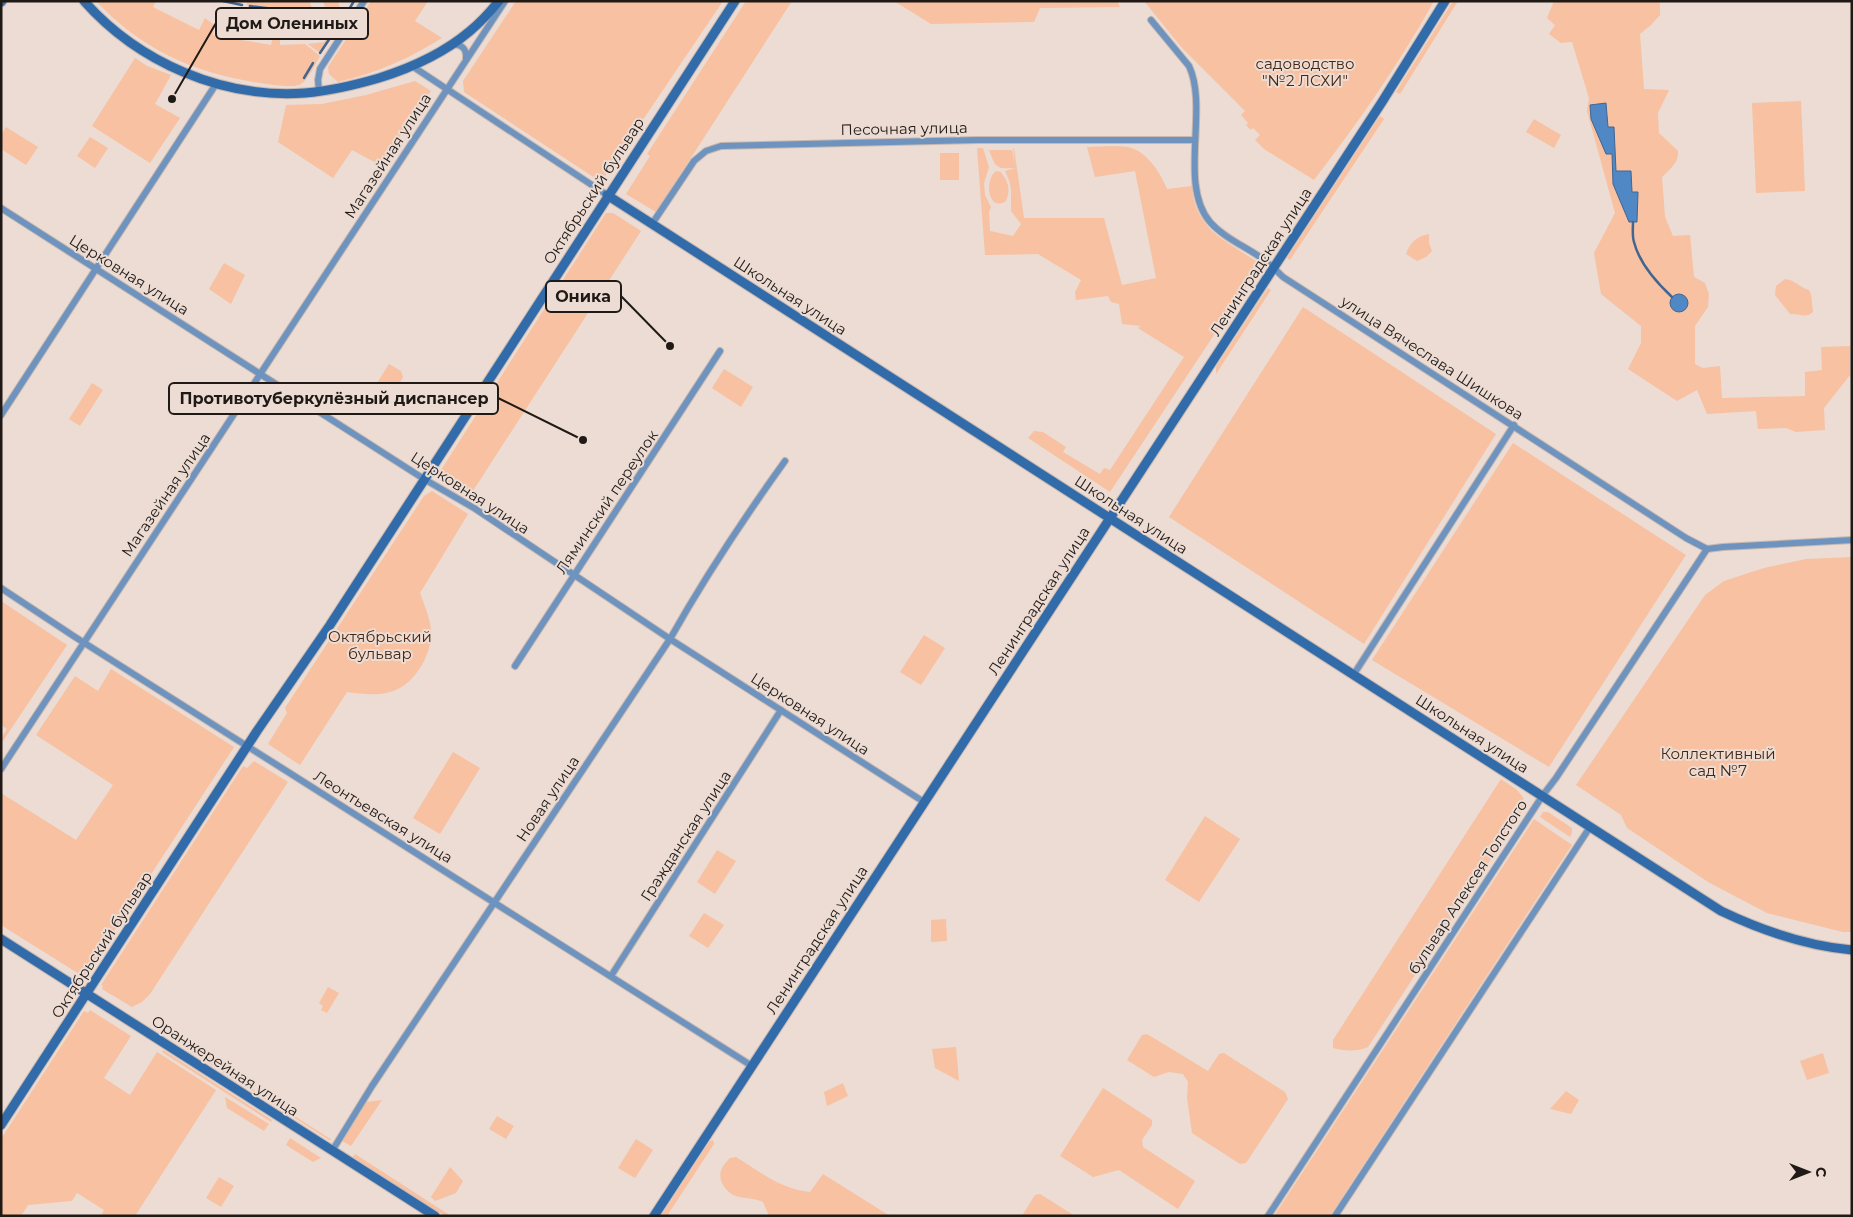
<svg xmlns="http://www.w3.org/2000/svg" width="1853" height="1217" viewBox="0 0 1853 1217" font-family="Montserrat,sans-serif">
<rect width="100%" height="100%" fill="#ecdcd3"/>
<g fill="#f7c1a2">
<path d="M 96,1 L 156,1 L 153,7 L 199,30 L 205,18 L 214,25 L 213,35 L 271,45 L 276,23 L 281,19 L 285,19 L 285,23 L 279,24 L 280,45 L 305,44 L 320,56 C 316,63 308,80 301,84 C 295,88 274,85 267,84 C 199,75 144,52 96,1 Z"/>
<polygon points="246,1 309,1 312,8 325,7 323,1 338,1 340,8 335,12 256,12 249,9"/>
<path d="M 371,1 L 428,1 L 415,21 L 442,38 C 406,60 379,72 338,82 L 329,74 L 328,67 Z"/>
<polygon points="516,1 723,1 601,182 464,92 463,81"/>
<polygon points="746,1 792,1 656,212 626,194 650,156 647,154"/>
<polygon points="894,1 1117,1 1120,7 1040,8 1034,22 931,24"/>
<path d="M 1144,1 L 1434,1 C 1399,64 1358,123 1314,180 L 1264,149 L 1255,140 L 1260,135 L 1253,128 L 1251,130 L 1246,125 L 1248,123 L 1241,115 L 1245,111 L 1182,48 Z"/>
<polygon points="1453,1 1458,1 1400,94 1396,92"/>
<path d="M 1554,1 L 1658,1 L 1660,4 L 1660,15 L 1651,25 L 1640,34 L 1644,89 L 1669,90 L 1658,113 L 1659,133 L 1678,151 C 1679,163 1670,169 1662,177 L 1665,217 L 1673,236 L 1690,235 L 1694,277 L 1705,283 L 1709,294 L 1708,307 L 1695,326 L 1695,364 L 1703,368 L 1720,366 L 1722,398 L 1805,396 L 1805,372 L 1822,370 L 1821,347 L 1850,346 L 1850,375 L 1824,408 L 1825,430 L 1796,432 L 1786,428 L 1758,429 L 1756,411 L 1707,414 L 1697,390 L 1677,401 L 1628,369 L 1641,343 L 1641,326 L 1601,294 L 1594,253 L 1615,213 L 1587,111 L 1589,98 L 1572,42 L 1561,43 L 1549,34 L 1555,25 L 1547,18 Z"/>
<polygon points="338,16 344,20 321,54 308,44 325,42 324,21 315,21 315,17"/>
<polygon points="135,58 147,66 171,75 155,104 180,118 150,163 92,126"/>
<polygon points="415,81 431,91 380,165 352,150 333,178 278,142 286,105 322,104 366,95"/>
<polygon points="1801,101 1805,191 1756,193 1752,103"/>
<polygon points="1380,116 1384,119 1290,260 1287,258"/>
<polygon points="1534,119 1561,135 1554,148 1526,132"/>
<polygon points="6,127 38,147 26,165 1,149 1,135"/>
<polygon points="90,137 108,148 95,168 77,156"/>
<path d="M 1087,147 C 1098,147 1123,145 1131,148 C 1148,153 1161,174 1167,189 L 1192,186 C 1194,228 1224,240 1256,261 L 1257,270 L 1110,492 L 1028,438 L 1034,431 L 1043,432 L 1066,447 L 1063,452 L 1100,474 L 1104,468 L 1110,470 L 1184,357 L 1138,328 L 1141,326 L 1122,324 L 1119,304 L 1111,302 L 1108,296 L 1076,300 L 1075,292 L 1081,280 L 1038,254 L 985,255 L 977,148 L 983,148 L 989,167 L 984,183 L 985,195 L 991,207 L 989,212 L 990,231 L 1013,236 L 1021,224 L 1011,211 L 1011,189 L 1009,180 L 1005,171 L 1016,168 C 997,169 996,169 989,150 L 1012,150 L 1015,164 L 1013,148 L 1014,148 L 1024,218 L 1104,218 L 1122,285 L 1156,278 L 1135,171 L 1095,177 Z"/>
<rect x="940" y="153" width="19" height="27"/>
<path d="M 996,171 L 1001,172 C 1008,182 1011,189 1006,201 C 988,213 984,180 996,171 Z"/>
<polygon points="606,213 613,213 641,231 469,497 442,480 442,475 439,473"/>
<path d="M 1429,234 L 1429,243 L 1432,251 L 1426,257 L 1417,261 L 1406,254 C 1410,242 1418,236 1429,234 Z"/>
<polygon points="224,263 245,275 231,304 209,289"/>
<path d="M 1785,279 C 1795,280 1799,287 1809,290 L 1811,294 L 1813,312 C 1805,319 1800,313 1790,314 L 1775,295 L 1776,286 Z"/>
<polygon points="1268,288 1271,290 1216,374 1216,367"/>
<polygon points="1303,307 1496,434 1364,644 1169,517"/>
<polygon points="389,364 401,371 403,377 394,394 377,383"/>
<polygon points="724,369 753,387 741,407 712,388"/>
<polygon points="92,383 103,390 80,426 69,419"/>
<polygon points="1513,443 1686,555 1549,767 1372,660"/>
<path d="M 432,491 L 468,514 L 420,593 C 424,604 430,618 431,630 C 432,640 428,654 423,663 C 404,696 382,697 347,692 L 300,765 L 268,744 L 287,713 L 285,708 L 424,496 Z"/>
<polygon points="1852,557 1852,932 1843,932 1767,913 1708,882 1627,828 1621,815 1576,785 1705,595 1724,581 1764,568 1806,559"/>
<polygon points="1,601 67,645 3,741 1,738 7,729 1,725"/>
<polygon points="924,635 945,648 921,685 900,672"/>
<polygon points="111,669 234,747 84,977 1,925 1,793 76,840 113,785 36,735 75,676 98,691"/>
<polygon points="453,752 480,768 440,834 413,818"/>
<polygon points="254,761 288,782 150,994 142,1002 132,1007 102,989 103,986 101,985 243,766 247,768"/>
<path d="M 1501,779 C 1512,787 1525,792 1525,807 L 1368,1047 C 1358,1052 1343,1051 1333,1048 L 1333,1040 Z"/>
<polygon points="1543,812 1548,812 1572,828 1572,833 1570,837 1540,817"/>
<polygon points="1205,816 1240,839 1199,902 1165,880"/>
<polygon points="1534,819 1572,845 1330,1216 1274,1216"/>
<polygon points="717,850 736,861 715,894 697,882"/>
<polygon points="704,913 724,925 708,948 689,936"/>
<polygon points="946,919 947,941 931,942 931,920"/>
<polygon points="328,987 339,993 327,1013 321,1010 323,1006 319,1003"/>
<polygon points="90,1010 131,1036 104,1078 130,1095 157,1052 216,1090 135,1216 101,1216 104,1210 77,1193 72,1201 28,1205 21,1216 1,1216 1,1139 84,1011 88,1013"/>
<polygon points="1147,1034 1208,1071 1219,1054 1224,1053 1285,1092 1288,1099 1246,1163 1240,1164 1192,1133 1187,1098 1188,1082 1183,1074 1169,1072 1154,1077 1127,1060 1142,1035"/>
<polygon points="183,1045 332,1140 329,1140 182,1046"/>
<polygon points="956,1047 959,1081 935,1068 932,1049"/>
<polygon points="163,1050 272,1120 271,1122 162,1052"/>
<polygon points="1823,1053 1829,1073 1807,1080 1800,1061"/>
<polygon points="843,1083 848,1096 827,1106 824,1092"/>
<polygon points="1103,1088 1152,1120 1152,1125 1142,1140 1143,1147 1195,1181 1178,1209 1119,1170 1093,1177 1060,1156"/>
<polygon points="1566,1091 1579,1100 1571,1114 1550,1109"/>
<polygon points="225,1097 269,1124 264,1131 227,1108"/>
<polygon points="382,1100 351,1146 342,1141 366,1102"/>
<polygon points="497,1116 514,1126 506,1139 489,1129"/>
<polygon points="290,1138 321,1158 313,1162 286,1145"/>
<polygon points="636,1139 653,1150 635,1178 618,1168"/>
<polygon points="713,1140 714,1144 667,1216 661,1216 710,1141"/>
<polygon points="355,1154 451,1216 445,1216 353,1157"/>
<path d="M 736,1157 C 760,1172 781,1189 810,1192 L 823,1174 L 890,1216 L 769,1216 L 763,1202 C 753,1198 750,1199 740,1197 C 727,1195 716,1180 722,1168 C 724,1164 727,1161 730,1158 Z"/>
<polygon points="450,1167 463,1181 456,1193 435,1201 431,1197"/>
<polygon points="219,1177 234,1186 221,1207 206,1198"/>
<polygon points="1040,1194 1075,1216 1022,1216 1035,1195"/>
</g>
<g fill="#5087c5" stroke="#426691">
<polygon points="1606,103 1608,127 1614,127 1616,171 1631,171 1632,192 1638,192 1637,222 1629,222 1613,184 1612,154 1606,154 1591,119 1590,105"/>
<circle cx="1679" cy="303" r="9"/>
</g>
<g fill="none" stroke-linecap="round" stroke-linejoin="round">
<g stroke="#426691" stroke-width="2.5">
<polyline points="223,1 242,5"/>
<path d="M 250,6 C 280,11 309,10 339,9"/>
<polyline points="348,11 354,1"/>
<polyline points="320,53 342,20"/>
<polyline points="304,78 313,63"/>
<path d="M 1633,222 C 1633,228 1632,236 1634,242 C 1639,262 1657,283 1672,297"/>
</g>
<g stroke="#c7b9b1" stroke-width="8">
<g id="street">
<path d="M 1151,20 L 1189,66 C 1209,108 1178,185 1210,222 C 1223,237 1244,246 1260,257 C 1268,263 1276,270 1283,277 L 1686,538 L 1707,549 L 1723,547 L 1852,540"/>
<path d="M 451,45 C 461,43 467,49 466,58"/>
<polyline points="412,66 607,195"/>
<polyline points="319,91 318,80 320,69 364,1"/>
<polyline points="1,208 424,479 474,508 670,639 924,802"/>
<polyline points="652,224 694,161 706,151 721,146 977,140 1195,140"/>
<polyline points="1,415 216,84"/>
<polyline points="1,588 75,637 752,1066"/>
<polyline points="515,666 720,351"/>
<polyline points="1354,674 1514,425"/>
<polyline points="1,769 505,1"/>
<polyline points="611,976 781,710"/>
<path d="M 332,1151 L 372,1086 L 670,639 C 705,577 744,518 785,461"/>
<polyline points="1268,1216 1543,795 1556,778 1707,549"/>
<polyline points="1335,1216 1590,827"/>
</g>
</g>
<g stroke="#c7b9b1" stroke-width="11">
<g id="secondary">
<path d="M 84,1 C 138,62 222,99 305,93 C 330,91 355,85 379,78 C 411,68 444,53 470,31 C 481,22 490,12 499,1"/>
<polyline points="1,2 2,1"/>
<path d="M 607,195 L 1721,911 C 1763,931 1806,946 1852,950"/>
<polyline points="1,939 435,1216"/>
<polyline points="1,1125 257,731 330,625 735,1"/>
<polyline points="654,1216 1382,102 1445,1"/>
</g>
</g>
<use href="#street" stroke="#6d93be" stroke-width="6"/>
<use href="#secondary" stroke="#326baa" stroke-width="9"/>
</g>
<g text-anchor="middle" stroke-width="4" stroke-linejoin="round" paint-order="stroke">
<g font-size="15" fill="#462713" stroke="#ecdcd3">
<text x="1305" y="69">садоводство<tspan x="1305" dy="17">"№2 ЛСХИ"</tspan></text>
<text x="380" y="642">Октябрьский<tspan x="380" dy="17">бульвар</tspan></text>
<text x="1718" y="759">Коллективный<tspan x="1718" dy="17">сад №7</tspan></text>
</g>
<g font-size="15" fill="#201a17" stroke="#ecdcd3">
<text transform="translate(904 129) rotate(-1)" y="5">Песочная улица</text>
<text transform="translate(388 156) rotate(-57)" y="5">Магазейная улица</text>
<text transform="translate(594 191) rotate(-57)" y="5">Октябрьский бульвар</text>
<text transform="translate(1261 262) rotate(-57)" y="5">Ленинградская улица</text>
<text transform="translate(129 275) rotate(32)" y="5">Церковная улица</text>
<text transform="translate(790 296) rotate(33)" y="5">Школьная улица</text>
<text transform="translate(1432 358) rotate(33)" y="5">улица Вячеслава Шишкова</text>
<text transform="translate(470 493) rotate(33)" y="5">Церковная улица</text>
<text transform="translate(166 495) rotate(-56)" y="5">Магазейная улица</text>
<text transform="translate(607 502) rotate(-56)" y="5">Ляминский переулок</text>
<text transform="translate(1131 515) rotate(33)" y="5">Школьная улица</text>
<text transform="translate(1039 601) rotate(-57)" y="5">Ленинградская улица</text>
<text transform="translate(810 714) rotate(33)" y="5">Церковная улица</text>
<text transform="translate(1472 734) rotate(33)" y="5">Школьная улица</text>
<text transform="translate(548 799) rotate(-56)" y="5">Новая улица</text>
<text transform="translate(383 817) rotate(32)" y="5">Леонтьевская улица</text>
<text transform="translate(686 836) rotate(-57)" y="5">Гражданская улица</text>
<text transform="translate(1468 887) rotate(-57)" y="5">бульвар Алексея Толстого</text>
<text transform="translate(817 940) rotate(-57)" y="5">Ленинградская улица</text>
<text transform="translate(102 945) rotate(-57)" y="5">Октябрьский бульвар</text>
<text transform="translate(225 1066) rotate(33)" y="5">Оранжерейная улица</text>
</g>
</g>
<path fill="none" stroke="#201a17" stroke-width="2" d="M172 99L216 23M670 346L621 296M583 440L498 398"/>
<g fill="#201a17" stroke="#ecdcd3" stroke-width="2">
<circle cx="172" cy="99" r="5"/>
<circle cx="670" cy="346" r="5"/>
<circle cx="583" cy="440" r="5"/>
</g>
<g fill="#ecdcd3" stroke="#201a17" stroke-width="2">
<rect x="216" y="8" width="152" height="31" rx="5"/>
<rect x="546" y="281" width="75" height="31" rx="5"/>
<rect x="169" y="383" width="329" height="31" rx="5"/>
</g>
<g font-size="16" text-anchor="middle" font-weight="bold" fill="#201a17">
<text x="292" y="29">Дом Олениных</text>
<text x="583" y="302">Оника</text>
<text x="334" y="404">Противотуберкулёзный диспансер</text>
</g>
<rect width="1853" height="1217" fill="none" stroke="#201a17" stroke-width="5"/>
<g transform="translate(1808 1172) rotate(90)" stroke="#ecdcd3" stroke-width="4" paint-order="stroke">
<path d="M0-4L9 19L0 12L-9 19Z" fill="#201a17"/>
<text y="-8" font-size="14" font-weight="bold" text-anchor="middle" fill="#201a17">С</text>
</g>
</svg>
